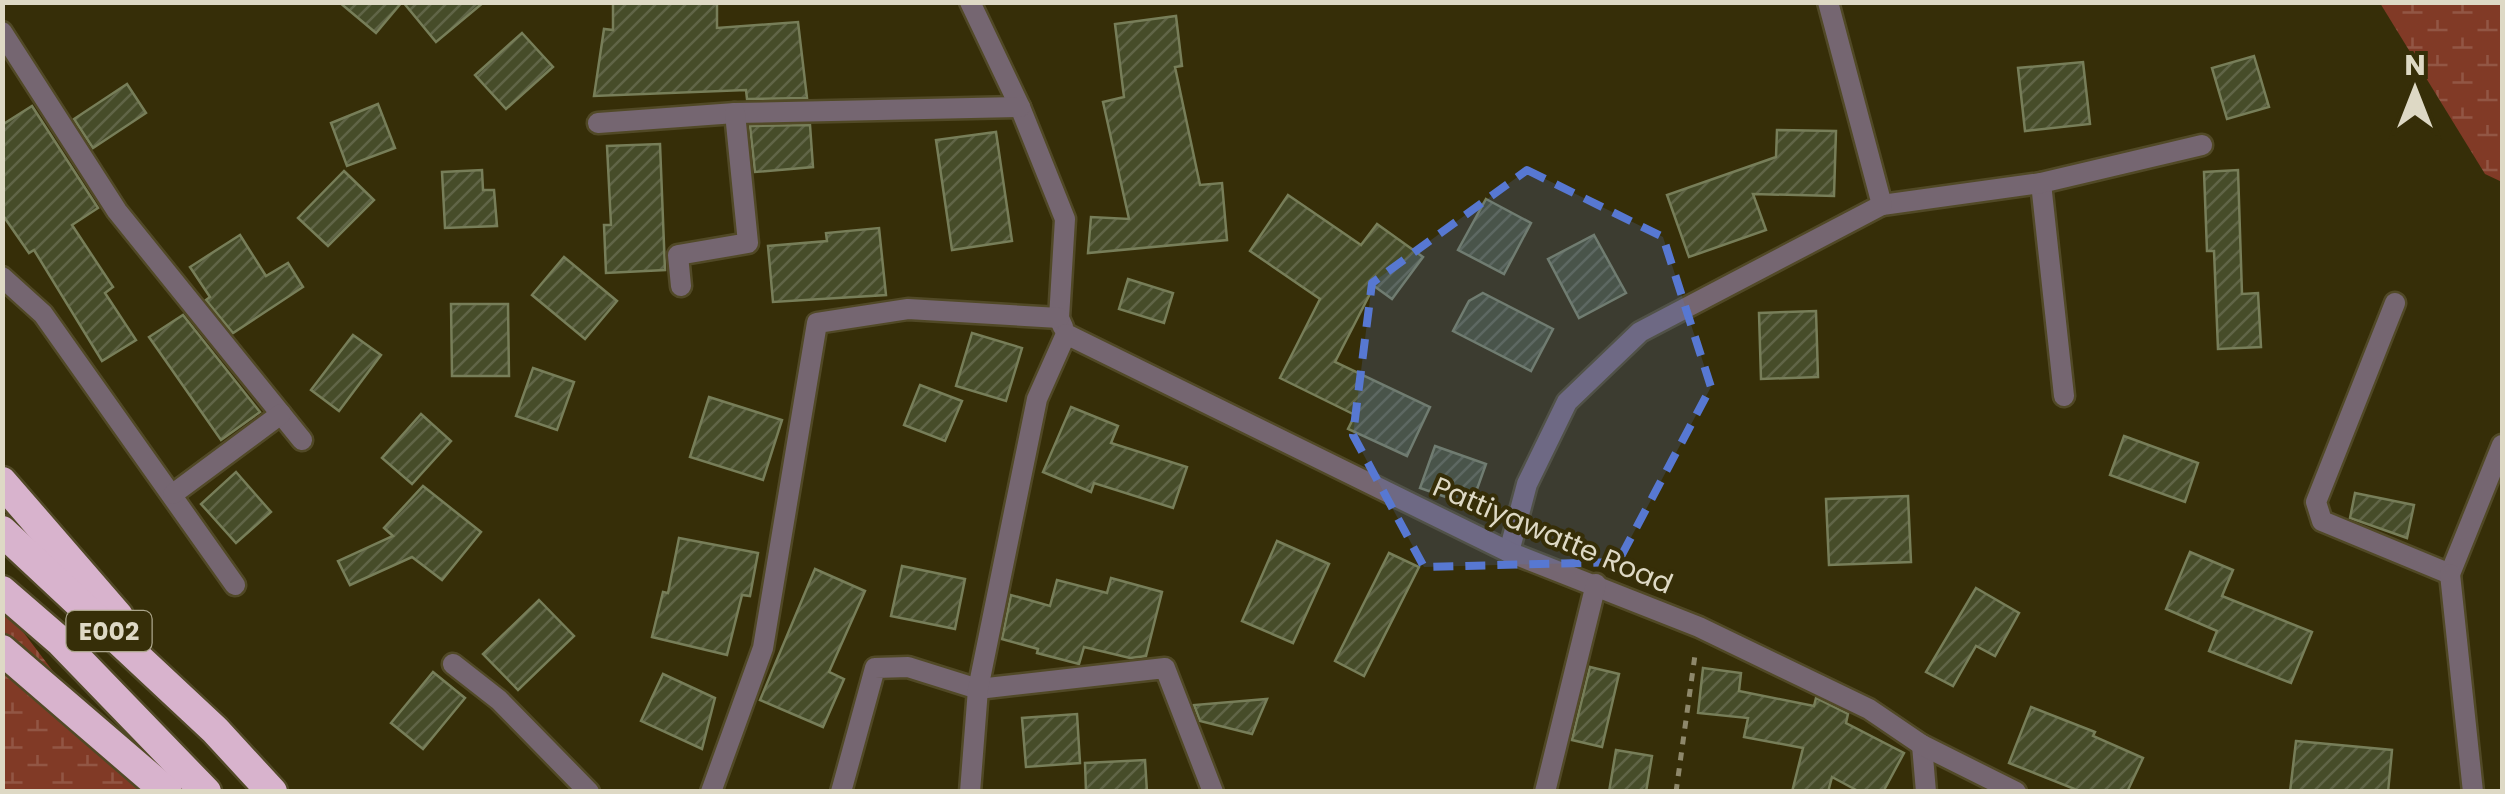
<svg xmlns="http://www.w3.org/2000/svg" width="2505" height="794" viewBox="0 0 2505 794" font-family="Poppins,sans-serif">
<defs>
<pattern id="wetland-marsh" width="20" height="14" patternUnits="userSpaceOnUse" patternTransform="scale(2.5)"><rect width="20" height="14" fill="#813a26"/><path d="M1 5h8M5 5V1M11 12h8M15 12V8" fill="none" stroke="#925644"/></pattern>
<pattern id="building-hatch" width="6" height="6" patternUnits="userSpaceOnUse" patternTransform="scale(2.5)"><rect width="6" height="6" fill="#464c29"/><path d="M-1 1l2-2M0 6l6-6M5 7l2-2" fill="none" stroke="#606547"/></pattern>
</defs>
<rect width="100%" height="100%" fill="#362e08"/>
<g fill="url(#wetland-marsh)">
<polygon points="2380,3 2502,3 2502,182 2485,174"/>
<polygon points="2,604 96,728 151,791 3,791"/>
</g>
<g fill="url(#building-hatch)" stroke="#777e59" stroke-width="2.5">
<polygon points="339,2 402,2 376,33"/>
<polygon points="403,2 484,2 436,42"/>
<polygon points="613,2 717,2 717,28 798,22 807,98 747,99 746,90 594,96 604,29 613,30"/>
<polygon points="1176,16 1182,66 1175,67 1200,185 1222,183 1227,240 1088,253 1091,217 1129,219 1103,102 1124,97 1115,24"/>
<polygon points="522,33 553,67 506,109 475,75"/>
<polygon points="2254,56 2269,107 2227,119 2212,68"/>
<polygon points="2083,62 2090,124 2025,131 2018,68"/>
<polygon points="127,84 146,113 93,148 74,119"/>
<polygon points="378,104 395,148 347,166 331,123"/>
<polygon points="32,106 98,208 72,225 113,287 105,293 136,340 102,361 34,250 29,253 2,214 2,125"/>
<polygon points="810,125 813,167 755,172 750,126"/>
<polygon points="1777,130 1836,131 1834,196 1753,194 1766,230 1689,257 1667,195 1776,157"/>
<polygon points="996,132 1012,241 952,250 936,140"/>
<polygon points="660,144 665,270 606,273 604,225 611,225 607,146"/>
<polygon points="482,170 483,190 494,190 497,226 445,228 442,172"/>
<polygon points="2238,170 2242,294 2258,293 2261,347 2218,349 2214,251 2207,251 2204,172"/>
<polygon points="344,171 374,200 328,246 298,218"/>
<polygon points="1288,195 1361,245 1377,224 1423,257 1392,299 1374,286 1335,362 1430,407 1407,456 1348,429 1355,415 1280,378 1320,299 1250,251"/>
<polygon points="1486,199 1531,223 1504,274 1458,250"/>
<polygon points="879,228 886,295 773,302 768,246 827,241 826,233"/>
<polygon points="240,235 266,276 288,263 303,287 233,333 206,300 210,297 190,267"/>
<polygon points="1594,235 1626,293 1579,318 1548,259"/>
<polygon points="564,257 617,301 585,339 532,295"/>
<polygon points="1128,279 1173,293 1164,323 1119,309"/>
<polygon points="1483,293 1553,329 1531,371 1453,331 1469,301"/>
<polygon points="451,304 508,304 509,376 452,376"/>
<polygon points="1816,311 1818,377 1761,379 1759,313"/>
<polygon points="183,315 260,412 221,440 149,337"/>
<polygon points="972,333 1022,348 1006,401 956,386"/>
<polygon points="353,335 381,355 339,411 311,390"/>
<polygon points="533,368 574,382 557,430 516,416"/>
<polygon points="920,385 962,401 945,441 904,425"/>
<polygon points="709,397 782,420 763,480 690,457"/>
<polygon points="1071,407 1118,426 1111,443 1187,467 1173,508 1094,483 1091,492 1043,472"/>
<polygon points="421,414 451,441 412,484 382,458"/>
<polygon points="2124,436 2198,463 2185,502 2110,475"/>
<polygon points="1435,446 1486,464 1471,506 1420,488"/>
<polygon points="236,472 271,512 236,543 201,504"/>
<polygon points="423,486 481,532 442,580 412,557 350,585 338,561 393,536 384,528"/>
<polygon points="2355,493 2414,505 2407,538 2350,518"/>
<polygon points="1908,496 1911,562 1829,565 1826,499"/>
<polygon points="679,538 758,553 750,596 742,595 727,655 652,637 663,592 668,593"/>
<polygon points="1277,541 1329,564 1293,643 1242,621"/>
<polygon points="2190,552 2233,570 2222,596 2312,632 2291,683 2209,651 2217,631 2166,609"/>
<polygon points="1389,553 1419,567 1364,676 1335,661"/>
<polygon points="902,566 965,579 955,629 891,616"/>
<polygon points="815,569 865,591 829,672 844,679 823,727 760,700"/>
<polygon points="1111,578 1162,592 1146,656 1130,658 1084,647 1079,664 1037,653 1038,649 1002,639 1011,595 1050,606 1057,580 1107,593"/>
<polygon points="1976,588 2019,613 1995,656 1976,646 1953,686 1926,672"/>
<polygon points="539,600 574,636 518,690 483,654"/>
<polygon points="1590,667 1619,674 1602,747 1572,740"/>
<polygon points="1703,668 1741,673 1739,691 1814,706 1816,698 1848,714 1846,723 1904,753 1883,792 1860,792 1832,777 1828,792 1792,792 1803,748 1744,737 1748,718 1698,713"/>
<polygon points="433,672 465,698 423,749 391,723"/>
<polygon points="663,674 715,698 702,749 641,721"/>
<polygon points="1267,699 1252,734 1200,721 1194,705"/>
<polygon points="2031,707 2095,732 2093,736 2143,758 2127,792 2082,792 2009,763"/>
<polygon points="1077,714 1080,763 1026,767 1022,718"/>
<polygon points="2296,741 2392,750 2388,792 2290,792"/>
<polygon points="1616,750 1652,756 1646,792 1609,792"/>
<polygon points="1145,760 1147,792 1086,792 1085,763"/>
</g>
<g fill="none" stroke-linecap="round" stroke-linejoin="round">
<g stroke="#514926" stroke-width="25">
<g id="street">
<polyline points="970,2 1020,107 1065,219 1059,318 1063,327"/>
<polyline points="2,32 117,211 302,440"/>
<polyline points="598,123 735,113 1020,107"/>
<polyline points="2041,183 2064,396"/>
<polyline points="1882,205 2041,183 2202,145"/>
<polyline points="2,277 43,314 235,585"/>
<polyline points="681,286 678,255 748,243 735,113"/>
<polyline points="2395,303 2316,502 2322,521 2450,574 2502,445"/>
<polyline points="173,494 281,414"/>
<polyline points="1509,552 1527,484 1567,402 1640,332 1882,205 1828,2"/>
<polyline points="2450,574 2473,792"/>
<polyline points="453,664 499,700 589,792"/>
<polyline points="1922,745 1926,792"/>
<polyline points="711,792 763,648 817,323 908,309 1059,318"/>
<polyline points="841,792 875,668 908,667 978,689 1165,668 1213,792"/>
<polyline points="970,792 978,689 1037,399 1066,334 1509,552 1699,627 1869,709 1922,745 2016,792"/>
<polyline points="1545,792 1596,584"/>
</g>
</g>
<g stroke="#514926" stroke-width="35">
<g id="highway">
<polyline points="2,482 118,616"/>
<polyline points="2,531 215,730 272,792"/>
<polyline points="2,591 61,642 206,792"/>
<polyline points="2,650 167,792"/>
</g>
</g>
<polyline stroke="#8e886b" stroke-width="5" stroke-dasharray="8 8" stroke-linecap="butt" points="1676,792 1695,655"/>
<use href="#street" stroke="#756671" stroke-width="20"/>
<use href="#highway" stroke="#d8b3cd" stroke-width="30"/>
</g>
<path fill="#5778d2" fill-opacity="0.2" stroke="#5778d2" stroke-width="8" stroke-dasharray="20 12" stroke-linejoin="round" d="M 1527,170 L 1663,237 L 1711,387 L 1618,562 L 1424,567 L 1353,435 L 1372,283 Z"/>
<g text-anchor="middle" stroke-width="8" stroke-linejoin="round" paint-order="stroke">
<rect fill="#362e08" stroke="#aca68c" stroke-width="2.5" x="66.5" y="611" width="85" height="40" rx="8"/>
<g font-size="25" font-weight="bold" fill="#ded9c5">
<text x="109" y="640">E002</text>
</g>
<g font-size="28" fill="#ded9c5" stroke="#362e08">
<text transform="translate(1553 535) rotate(23)" y="10">Pattiyawatte Road</text>
</g>
</g>
<rect width="2505" height="794" fill="none" stroke="#ded9c5" stroke-width="10"/>
<g transform="translate(2415 90)" stroke="#362e08" stroke-width="8" paint-order="stroke">
<path d="M0-8L18 38L0 25L-18 38Z" fill="#ded9c5"/>
<text y="-15" font-size="28" font-weight="bold" text-anchor="middle" fill="#ded9c5">N</text>
</g>
</svg>
